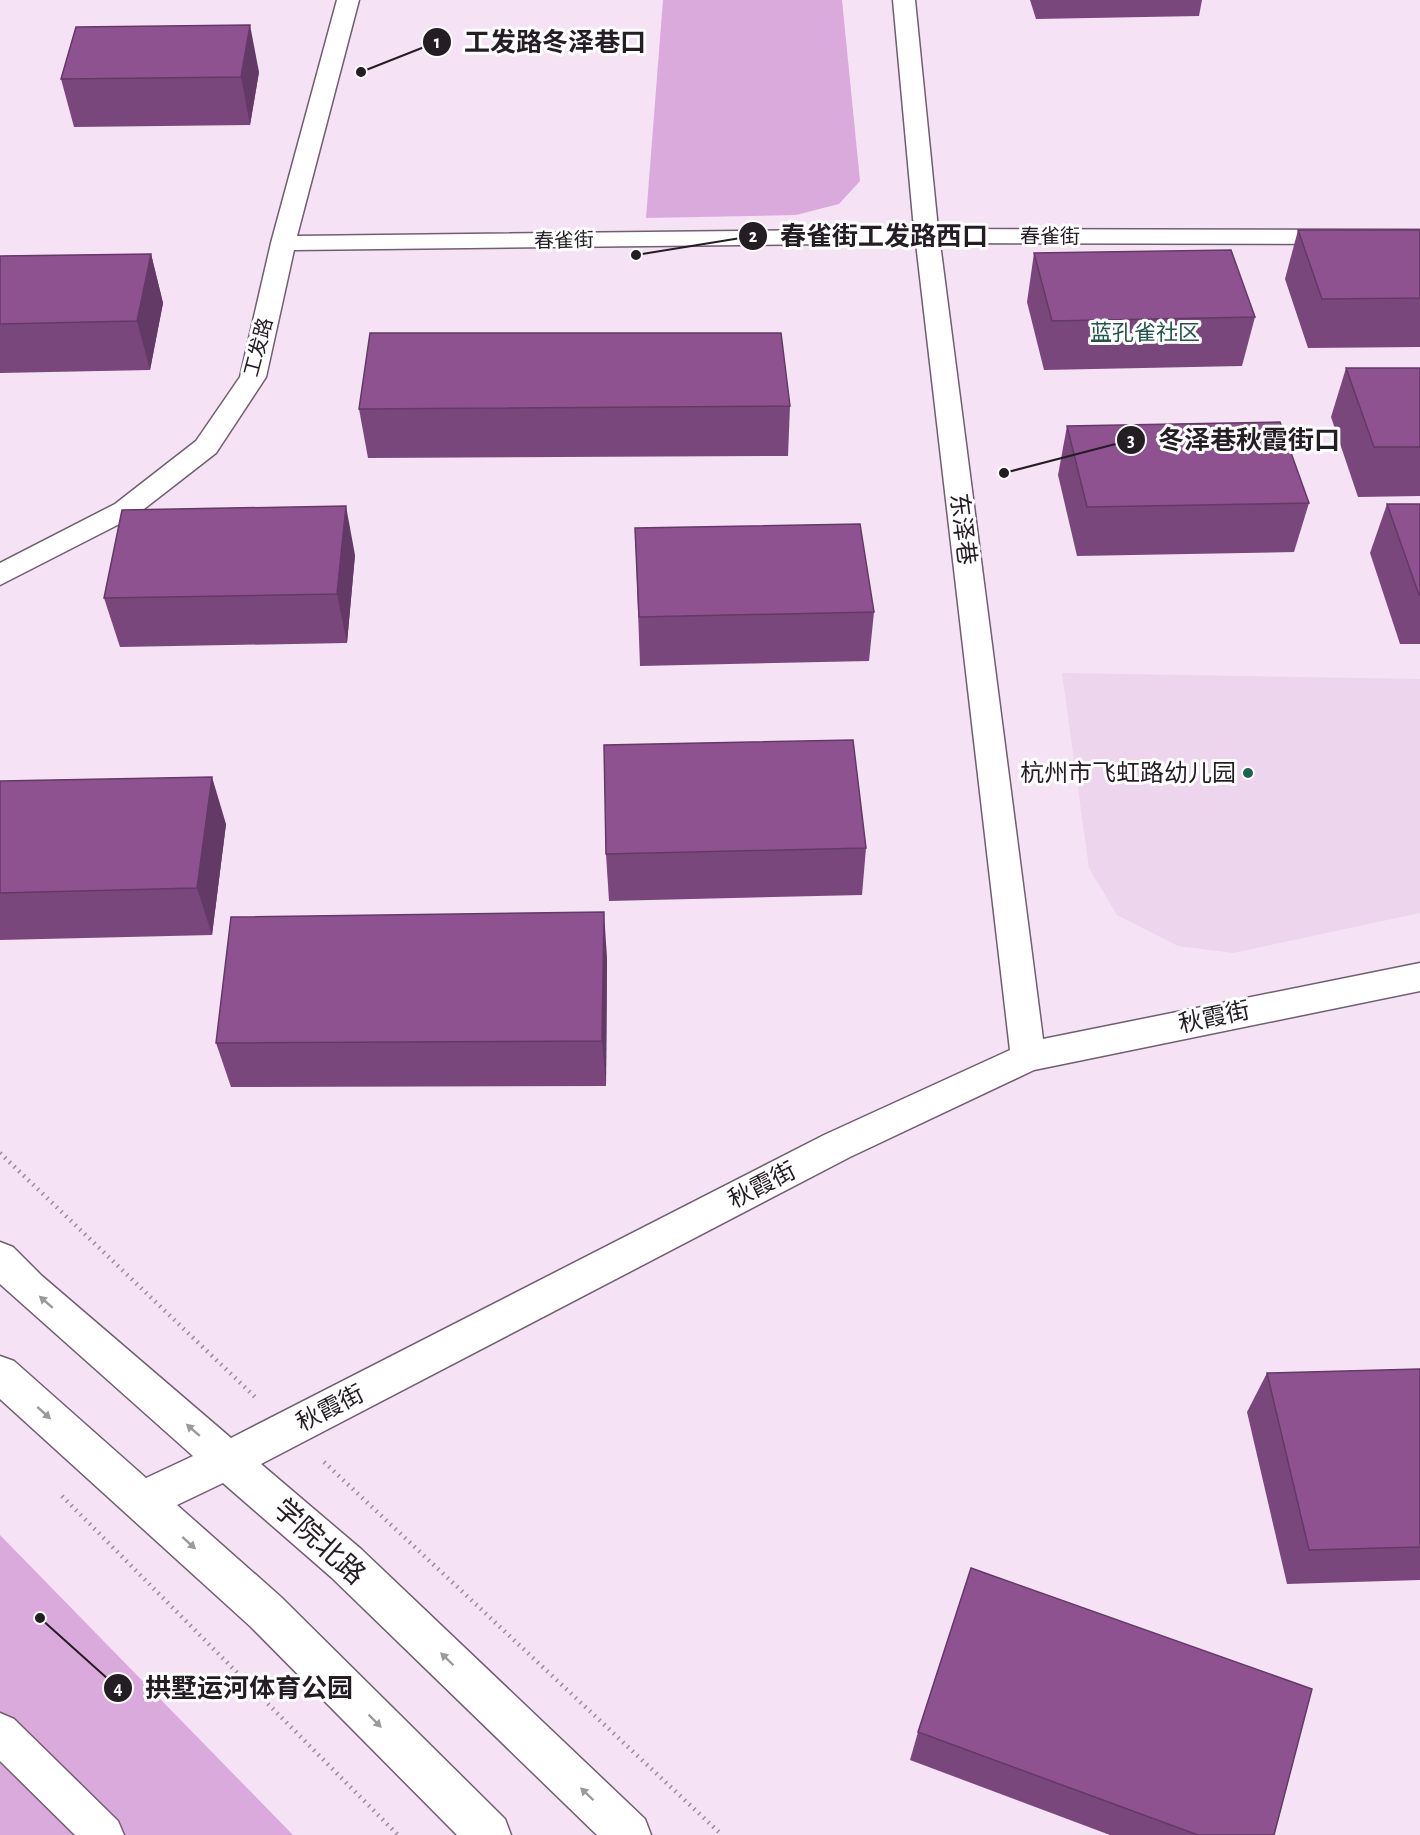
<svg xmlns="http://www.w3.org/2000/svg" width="1420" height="1835" viewBox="0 0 1420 1835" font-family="'Alegreya Sans','Noto Sans SC',sans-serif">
<rect width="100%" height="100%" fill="#f5e2f5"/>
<polygon fill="#edd5ed" points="1062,673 1420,679 1420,913 1233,953 1178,946 1117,915 1089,868"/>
<g fill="#dbaadc">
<polygon points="663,0 842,0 860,181 839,204 796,215 646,218"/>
<polygon points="0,1535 293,1835 0,1835"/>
</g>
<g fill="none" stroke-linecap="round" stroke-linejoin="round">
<g stroke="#6f5f6f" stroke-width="3">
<polygon id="lane" points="0,1713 14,1719 118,1821 124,1835 75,1835 0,1761"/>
</g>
<g stroke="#6f5f6f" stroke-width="3">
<polygon id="secondary" points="337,0 359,0 297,236 914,229 893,0 915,0 938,229 1420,230 1420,244 940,243 1043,1039 1420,963 1420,991 1034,1070 850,1157 261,1464 361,1549 645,1819 651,1835 597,1835 331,1577 223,1483 177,1505 281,1597 505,1819 511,1835 457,1835 251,1627 0,1399 0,1356 14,1361 146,1478 193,1456 0,1284 0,1242 13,1247 42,1276 231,1438 824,1135 1010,1050 916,243 294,250 266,377 216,453 135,516 0,585 0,563 115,504 196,441 240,377 271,243"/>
</g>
<g stroke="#9b8d9b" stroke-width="4.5" stroke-dasharray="1.5 5" stroke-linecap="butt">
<polyline points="0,1153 255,1397"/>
<polyline points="324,1462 722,1835"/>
<polyline points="62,1496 398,1835"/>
</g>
<use href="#lane" fill="#fff" fill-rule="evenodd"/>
<use href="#secondary" fill="#fff" fill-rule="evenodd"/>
</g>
<g fill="#7a477d">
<polygon points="1030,0 1202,0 1199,16 1036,19"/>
<polygon points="259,72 250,125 74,127 61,79"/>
<polygon points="1298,230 1420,230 1420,347 1308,348 1285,279"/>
<polygon points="1034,253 1255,317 1242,366 1044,370 1027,302"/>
<polygon points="151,254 163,303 150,370 0,373 0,256"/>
<polygon points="1346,368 1420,368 1420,496 1358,497 1331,417"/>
<polygon points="790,406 788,456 368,458 359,409"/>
<polygon points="1067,426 1309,503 1294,552 1077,556 1058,475"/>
<polygon points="1387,504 1420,504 1420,644 1400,644 1370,553"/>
<polygon points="635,528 874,612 869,661 640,666"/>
<polygon points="355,555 347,643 120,647 104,598"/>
<polygon points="0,781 226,824 212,935 0,940"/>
<polygon points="866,848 862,895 609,901 606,854"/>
<polygon points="607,958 606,1086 231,1087 216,1043"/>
<polygon points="1420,1369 1420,1580 1287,1584 1247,1412 1267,1373"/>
<polygon points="918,1732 1274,1835 1110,1835 910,1760"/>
</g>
<g fill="#633966">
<polygon points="250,25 259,72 250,125 241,77"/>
<polygon points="151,254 163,303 150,370 137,321"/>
<polygon points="346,506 355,555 347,643 337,594"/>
<polygon points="212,777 226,824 212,935 197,888"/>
<polygon points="604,912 607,958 606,1086 602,1041"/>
</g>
<g fill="#8e5291" stroke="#633966" stroke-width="1.5">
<polygon points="250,25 241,77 61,79 76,27"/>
<polygon points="1298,230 1420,230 1420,298 1322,299"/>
<polygon points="1231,250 1255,317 1052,321 1034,253"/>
<polygon points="151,254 137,321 0,324 0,256"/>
<polygon points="370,333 781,333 790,406 359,409"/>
<polygon points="1346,368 1420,368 1420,447 1374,447"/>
<polygon points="1280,422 1309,503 1087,507 1067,426"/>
<polygon points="1387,504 1420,504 1420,595 1419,595"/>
<polygon points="346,506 337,594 104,598 122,510"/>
<polygon points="860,524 874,612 639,617 635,528"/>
<polygon points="853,740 866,848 606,854 604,745"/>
<polygon points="212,777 197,888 0,893 0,781"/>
<polygon points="604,912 602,1041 216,1043 231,917"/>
<polygon points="1420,1369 1420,1547 1309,1550 1267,1373"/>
<polygon points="971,1568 1312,1689 1274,1835 1198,1835 918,1732"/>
</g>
<defs><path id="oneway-solid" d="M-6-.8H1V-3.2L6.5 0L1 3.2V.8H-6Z" transform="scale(1.5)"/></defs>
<g fill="#9c999c">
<use href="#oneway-solid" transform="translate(46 1302) rotate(-139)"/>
<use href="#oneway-solid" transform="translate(44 1413) rotate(42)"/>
<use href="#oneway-solid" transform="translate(193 1430) rotate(-139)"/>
<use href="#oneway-solid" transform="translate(189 1543) rotate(42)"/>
<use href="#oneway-solid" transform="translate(447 1659) rotate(-136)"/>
<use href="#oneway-solid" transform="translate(375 1721) rotate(45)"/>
<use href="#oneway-solid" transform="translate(587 1794) rotate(-136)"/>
</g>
<circle fill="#1e6253" stroke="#fff" stroke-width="2" cx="1248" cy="773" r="6"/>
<g text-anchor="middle" stroke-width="6" stroke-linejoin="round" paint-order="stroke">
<g font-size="20" fill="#241d24" stroke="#fff">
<text x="1050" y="243">春雀街</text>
<text transform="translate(564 240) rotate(-1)" y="7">春雀街</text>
<text transform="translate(258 347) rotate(-75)" y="7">工发路</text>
</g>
<g font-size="22" fill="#21564a" stroke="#fff">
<text x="1145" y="340">蓝孔雀社区</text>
</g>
<g font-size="24" fill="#241d24" stroke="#fff">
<text transform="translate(963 529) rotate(83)" y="8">东泽巷</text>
<text transform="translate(1214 1017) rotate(-12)" y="8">秋霞街</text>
<text transform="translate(762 1185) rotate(-27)" y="8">秋霞街</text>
<text transform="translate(330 1408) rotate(-27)" y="8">秋霞街</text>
</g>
<g font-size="24" fill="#241d24" stroke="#fff" text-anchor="end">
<text x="1236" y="781">杭州市飞虹路幼儿园</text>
</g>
<g font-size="28" fill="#241d24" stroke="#fff">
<text transform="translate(320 1541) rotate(42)" y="10">学院北路</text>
</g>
</g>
<path fill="none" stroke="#241d24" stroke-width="2" d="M361 72L437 42M636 255L753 236M1004 473L1131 440M40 1618L118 1688"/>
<g fill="#241d24" stroke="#fff" stroke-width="2">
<circle cx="361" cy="72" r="6"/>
<circle cx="636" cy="255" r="6"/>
<circle cx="1004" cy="473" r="6"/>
<circle cx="40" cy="1618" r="6"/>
<circle cx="437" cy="42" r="15"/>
<circle cx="753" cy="236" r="15"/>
<circle cx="1131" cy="440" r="15"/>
<circle cx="118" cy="1688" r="15"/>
</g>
<g font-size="18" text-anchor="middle" font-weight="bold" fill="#fff">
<text x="437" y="48">1</text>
<text x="753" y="242">2</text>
<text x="1131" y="446">3</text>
<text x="118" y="1694">4</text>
</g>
<g font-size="26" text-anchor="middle" font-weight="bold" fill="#241d24" stroke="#fff" stroke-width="6" stroke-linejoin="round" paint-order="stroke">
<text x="555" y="51">工发路冬泽巷口</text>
<text x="884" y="245">春雀街工发路西口</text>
<text x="1249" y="449">冬泽巷秋霞街口</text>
<text x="249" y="1697">拱墅运河体育公园</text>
</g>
</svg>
